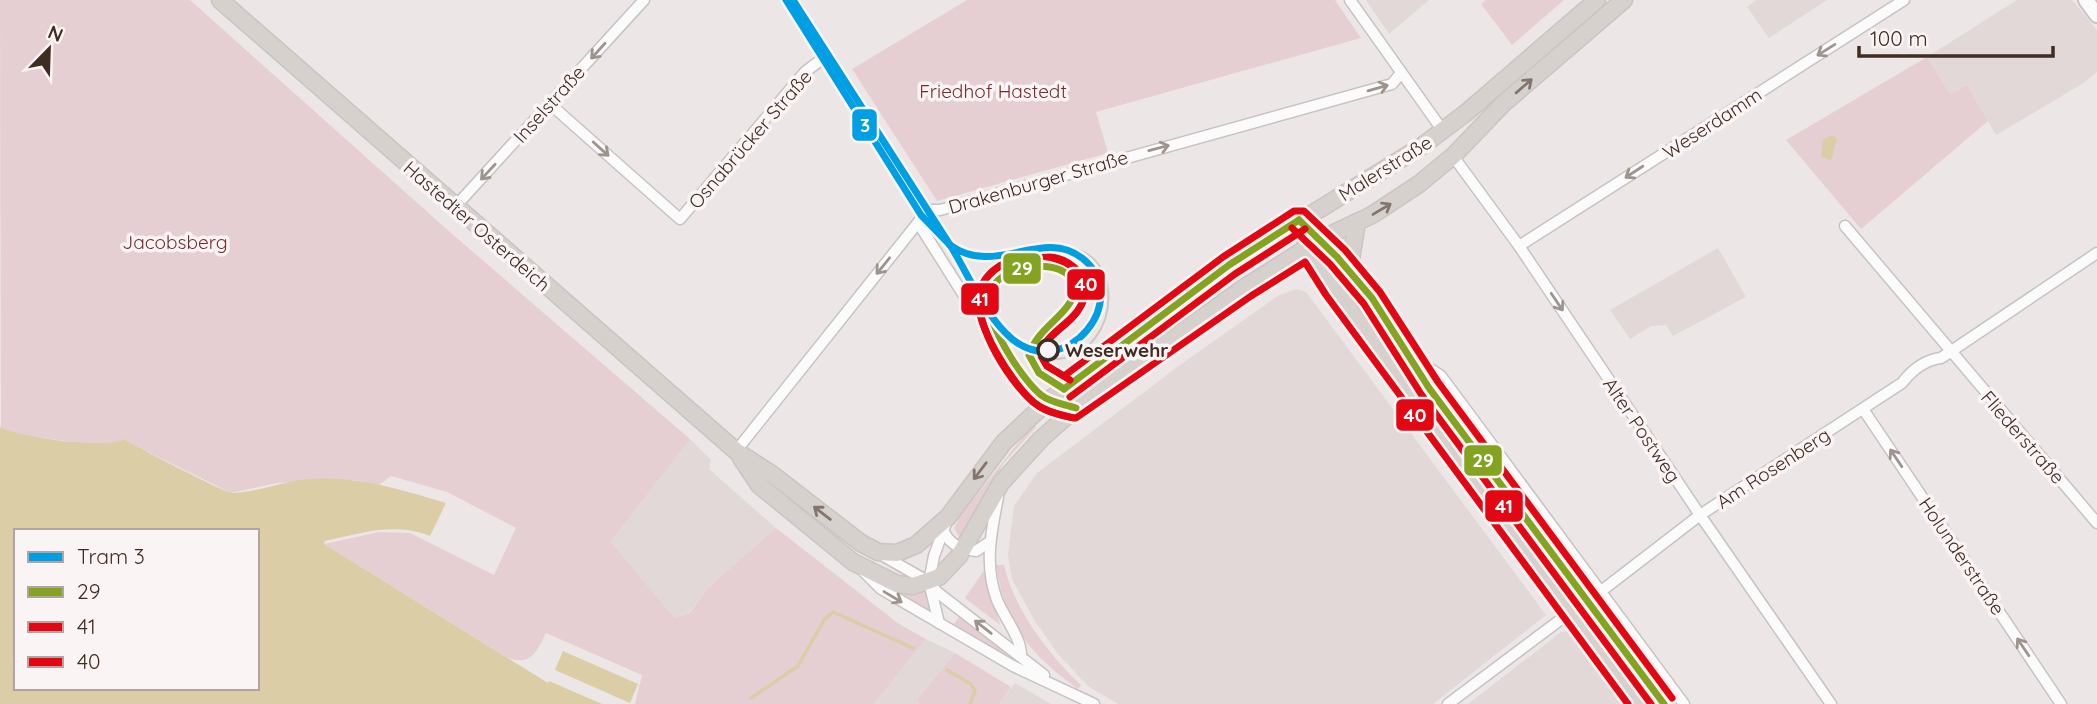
<svg xmlns="http://www.w3.org/2000/svg" width="2097" height="704" viewBox="0 0 2097 704" font-family="Quicksand,sans-serif">
<rect width="100%" height="100%" fill="#ece7e6"/>
<g fill="#e1d8d7">
<polygon points="1366,0 1429,0 1389,34"/>
<polygon points="1756,0 1827,0 1769,38 1747,7"/>
<polygon points="2017,0 2072,0 2097,30 2097,72 2082,84 1996,135 1967,85 1950,94 1927,57"/>
<polygon points="1718,248 1746,297 1673,336 1666,325 1651,326 1630,339 1610,310"/>
<polygon points="1297,289 1306,292 1546,615 1433,704 1118,704 1089,687 1058,654 1033,618 1012,579 1008,555 1014,506 1037,473 1180,365 1279,295"/>
<polygon points="690,439 711,460 709,469 776,528 708,588 688,614 674,617 611,542"/>
<polygon points="1572,630 1625,704 1468,704 1561,632"/>
<polygon points="926,639 955,653 916,699 921,704 874,704"/>
<polygon points="1015,683 1051,704 999,704"/>
</g>
<g fill="#e5cfd2">
<path d="M 0,0 L 190,0 L 451,233 L 690,439 L 611,542 L 674,617 L 689,614 L 708,588 L 776,528 L 899,624 L 926,639 L 874,704 L 635,704 L 642,675 L 546,633 C 537,651 532,666 508,658 L 324,544 L 379,532 L 410,533 L 494,575 L 516,528 L 447,492 L 391,476 L 379,485 L 354,480 L 277,483 L 231,493 L 134,445 L 99,445 L 18,435 L 1,428 Z"/>
<polygon points="967,0 1335,0 1361,38 1096,112 1108,153 937,201 852,69"/>
<polygon points="1486,0 1564,0 1512,45 1481,4"/>
<polygon points="1927,57 1950,94 1967,85 1988,121 1861,229 1786,140"/>
<polygon points="1034,423 1036,427 1003,464 960,539 954,528 960,516"/>
<path d="M 996,565 L 1004,565 C 1014,609 1048,654 1081,685 L 1078,689 C 1030,654 1005,625 996,565 Z"/>
<polygon points="985,569 1000,625 965,598"/>
<polygon points="924,589 934,616 894,591"/>
<polygon points="957,612 1023,665 1023,666 956,628 953,625 959,617"/>
<polygon points="955,653 1011,687 999,704 921,704 916,700"/>
</g>
<g fill="#dbcda6" fill-rule="evenodd">
<polygon points="1832,135 1837,139 1831,160 1821,157 1823,140"/>
<path d="M 0,427 C 15,437 112,450 123,439 C 138,447 224,493 233,493 C 259,492 286,480 312,479 C 359,476 401,490 446,503 L 430,536 C 394,522 362,533 325,541 L 324,544 L 548,683 L 549,681 L 602,704 L 0,704 ZM 16,531 L 257,531 L 257,688 L 16,688 Z"/>
<polygon points="563,651 638,684 630,703 555,670"/>
</g>
<g fill="none" stroke-linecap="round" stroke-linejoin="round">
<g stroke="#dbcda6" stroke-width="3.5">
<polyline points="947,670 971,684 975,691 970,704"/>
<polyline points="751,698 798,666 824,620 833,612 913,648"/>
</g>
<g stroke="#c7c3c2" stroke-width="13">
<g id="street">
<polyline points="789,0 925,212 922,229 963,294"/>
<polyline points="1350,0 1443,131"/>
<polyline points="550,104 680,219 805,72 826,56"/>
<polyline points="1453,156 1519,246 1700,515 1831,704"/>
<polyline points="454,208 644,0"/>
<polyline points="1845,226 2097,523"/>
<polyline points="1519,246 1904,0"/>
<polyline points="1417,360 1441,376 1684,704"/>
<polyline points="1863,409 2061,704"/>
<polyline points="736,451 928,210 940,210 1392,84 1401,73"/>
<path d="M 998,497 C 991,533 984,565 997,600 C 1004,617 1022,639 1021,656"/>
<path d="M 944,532 C 951,546 962,549 976,551 L 988,543"/>
<polyline points="880,554 929,582 937,592 1044,675"/>
<polyline points="864,572 881,589 1013,666 1094,704"/>
<path d="M 1600,592 L 1700,515 L 1902,383 C 1912,370 1924,360 1941,358 L 2097,253"/>
<polyline points="939,623 929,582 934,556 947,520"/>
<polyline points="1448,704 1572,611"/>
</g>
</g>
<g stroke="#c9c3c1" stroke-width="18">
<polyline id="secondary" points="2086,0 2097,15"/>
</g>
<g stroke="#cac4c2" stroke-width="19">
<g id="primary">
<polyline points="220,0 736,451 773,475 861,543 878,552 897,553 916,545 948,517 1004,442 1049,400 1229,265 1422,146 1467,112 1597,0"/>
<path d="M 1299,220 C 1353,266 1396,326 1429,388 L 1664,704"/>
<polyline points="1305,239 1334,289 1641,704"/>
<polyline points="1355,274 1351,259 1357,222"/>
<polyline points="741,458 759,485 853,562 897,584 913,586 939,577 959,556 1001,483 1041,439 1076,408 1245,287 1321,239 1372,215 1419,184 1453,156 1504,103 1624,0"/>
</g>
</g>
<use href="#street" stroke="#fcfbfb" stroke-width="10"/>
<use href="#secondary" stroke="#fcfbfb" stroke-width="14"/>
<use href="#primary" stroke="#d7d1ce" stroke-width="16"/>
<path stroke="#ccc8c7" stroke-width="2" d="M 1002,326 C 1015,347 1028,360 1053,359 C 1127,359 1135,219 1027,250"/>
<g stroke="#faf5f4" stroke-width="12">
<g id="bus-1">
<polyline points="1299,220 1337,257 1372,298 1429,388 1664,704"/>
<path d="M 1064,389 L 1039,373 L 1029,355 C 1038,326 1069,317 1077,287 C 1072,279 1067,272 1058,269 C 1036,261 994,270 989,296 C 984,321 1022,380 1041,395 C 1051,403 1064,404 1076,408"/>
<polyline points="1064,389 1229,265 1299,220"/>
</g>
</g>
<g stroke="#faf5f4" stroke-width="12">
<g id="bus-2">
<polyline points="1292,228 1330,264 1364,304 1421,394 1651,704"/>
<path d="M 1070,380 L 1047,366 L 1040,354 C 1050,326 1081,326 1087,287 C 1074,244 1008,248 985,280 C 963,311 1009,382 1033,402 C 1045,412 1059,414 1073,418"/>
<polyline points="1070,397 1235,274 1305,229"/>
</g>
</g>
<g stroke="#faf5f4" stroke-width="12">
<path id="bus-3" d="M 1628,704 L 1326,295 L 1305,262 L 1251,296 L 1076,418 C 1063,416 1047,413 1036,404 C 1014,387 971,320 979,292 C 993,247 1070,243 1087,286 C 1083,323 1050,325 1040,354 L 1047,366 L 1064,376 L 1223,257 L 1294,211 L 1304,211 L 1345,250 L 1380,292 L 1438,382 L 1672,698"/>
</g>
<use href="#bus-1" stroke="#84a320" stroke-width="7"/>
<use href="#bus-2" stroke="#e30613" stroke-width="7"/>
<use href="#bus-3" stroke="#e30613" stroke-width="7"/>
<g stroke="#faf5f4" stroke-width="12">
<g id="tram-1">
<polyline points="786,0 921,215 950,245"/>
<polyline points="793,0 950,245"/>
<path d="M 950,245 C 996,278 1041,227 1082,258 C 1134,298 1067,383 1012,339 C 984,315 969,275 950,245 Z"/>
</g>
</g>
<use href="#tram-1" stroke="#009fe3" stroke-width="7"/>
</g>
<defs><path id="oneway-shaft" d="M-6 0H5M1.5-3L5.5 0L1.5 3" fill="none" stroke-width="1.6" stroke-linecap="round" stroke-linejoin="round" transform="scale(1.75)"/></defs>
<g stroke="#9e948e">
<use href="#oneway-shaft" transform="translate(1826 50) rotate(148)"/>
<use href="#oneway-shaft" transform="translate(598 51) rotate(132)"/>
<use href="#oneway-shaft" transform="translate(1378 88) rotate(-16)"/>
<use href="#oneway-shaft" transform="translate(1159 148) rotate(-15)"/>
<use href="#oneway-shaft" transform="translate(601 149) rotate(42)"/>
<use href="#oneway-shaft" transform="translate(488 172) rotate(133)"/>
<use href="#oneway-shaft" transform="translate(1634 172) rotate(147)"/>
<use href="#oneway-shaft" transform="translate(883 266) rotate(129)"/>
<use href="#oneway-shaft" transform="translate(1557 302) rotate(56)"/>
<use href="#oneway-shaft" transform="translate(1896 458) rotate(-124)"/>
<use href="#oneway-shaft" transform="translate(893 597) rotate(31)"/>
<use href="#oneway-shaft" transform="translate(983 627) rotate(-142)"/>
<use href="#oneway-shaft" transform="translate(2023 647) rotate(-124)"/>
</g>
<g stroke="#84766f">
<use href="#oneway-shaft" transform="translate(1524 86) rotate(-41)"/>
<use href="#oneway-shaft" transform="translate(1382 209) rotate(-31)"/>
<use href="#oneway-shaft" transform="translate(980 471) rotate(127)"/>
<use href="#oneway-shaft" transform="translate(822 513) rotate(-142)"/>
</g>
<circle fill="#faf5f4" stroke="#402c22" stroke-width="3.5" cx="1048" cy="350" r="10"/>
<g text-anchor="middle" stroke-width="7" stroke-linejoin="round" paint-order="stroke">
<g font-size="19" fill="#782b2c" stroke="#faf5f4">
<text x="993" y="98">Friedhof Hastedt</text>
<text x="175" y="249">Jacobsberg</text>
</g>
<g font-size="19" fill="#402c22" stroke="#faf5f4">
<text transform="translate(549 104) rotate(-48)" y="7">Inselstraße</text>
<text transform="translate(1712 123) rotate(-33)" y="7">Weserdamm</text>
<text transform="translate(750 139) rotate(-49)" y="7">Osnabrücker Straße</text>
<text transform="translate(1385 168) rotate(-32)" y="7">Malerstraße</text>
<text transform="translate(1038 182) rotate(-16)" y="7">Drakenburger Straße</text>
<text transform="translate(477 226) rotate(41)" y="7">Hastedter Osterdeich</text>
<text transform="translate(1642 430) rotate(56)" y="7">Alter Postweg</text>
<text transform="translate(2023 437) rotate(49)" y="7">Fliederstraße</text>
<text transform="translate(1773 468) rotate(-33)" y="7">Am Rosenberg</text>
<text transform="translate(1962 556) rotate(56)" y="7">Holunderstraße</text>
</g>
<g font-size="19" font-weight="bold" fill="#402c22" stroke="#faf5f4" text-anchor="start">
<text x="1065" y="357">Weserwehr</text>
</g>
</g>
<g stroke="#faf5f4" stroke-width="2.5">
<rect x="851" y="108" width="27" height="34" rx="7" fill="#009fe3"/>
<rect x="1002" y="252" width="40" height="33" rx="7" fill="#84a320"/>
<rect x="1066" y="268" width="40" height="33" rx="7" fill="#e30613"/>
<rect x="960" y="282" width="40" height="34" rx="7" fill="#e30613"/>
<rect x="1395" y="398" width="40" height="34" rx="7" fill="#e30613"/>
<rect x="1463" y="444" width="40" height="33" rx="7" fill="#84a320"/>
<rect x="1484" y="489" width="40" height="34" rx="7" fill="#e30613"/>
</g>
<g font-size="19" text-anchor="middle" font-weight="bold" fill="#fff">
<text x="865" y="132">3</text>
<text x="1022" y="275">29</text>
<text x="1086" y="291">40</text>
<text x="980" y="306">41</text>
<text x="1415" y="422">40</text>
<text x="1483" y="467">29</text>
<text x="1504" y="513">41</text>
</g>
<rect x="14" y="529" width="245" height="161" fill="#faf5f4" stroke="#b0a5a0" stroke-width="2"/>
<rect x="28" y="552" width="35" height="10" fill="#009fe3" stroke="#b0a5a0" stroke-width="2"/>
<text x="77" y="564" font-size="21" fill="#402c22">Tram 3</text>
<rect x="28" y="587" width="35" height="10" fill="#84a320" stroke="#b0a5a0" stroke-width="2"/>
<text x="77" y="599" font-size="21" fill="#402c22">29</text>
<rect x="28" y="622" width="35" height="10" fill="#e30613" stroke="#b0a5a0" stroke-width="2"/>
<text x="77" y="634" font-size="21" fill="#402c22">41</text>
<rect x="28" y="657" width="35" height="10" fill="#e30613" stroke="#b0a5a0" stroke-width="2"/>
<text x="77" y="669" font-size="21" fill="#402c22">40</text>
<g transform="translate(49 49) rotate(23)" stroke="#faf5f4" stroke-width="5" paint-order="stroke">
<path d="M0-5L12 26L0 18L-12 26Z" fill="#402c22"/>
<text y="-10" font-size="19" font-weight="bold" text-anchor="middle" fill="#402c22">N</text>
</g>
<path d="M1859 46v10h194v-10" fill="none" stroke="#402c22" stroke-width="3.5"/>
<text x="1870" y="46" font-size="21" fill="#402c22" stroke="#faf5f4" stroke-width="5" paint-order="stroke">100 m</text>
</svg>
